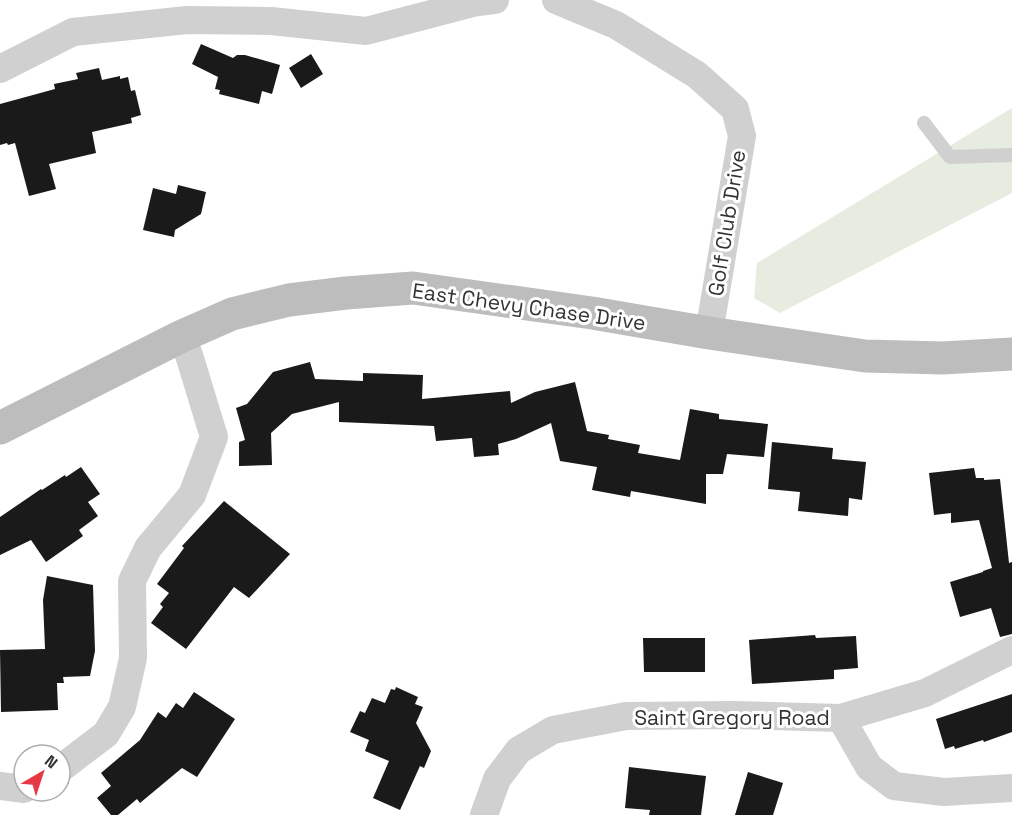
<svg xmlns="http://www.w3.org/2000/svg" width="1012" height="815" viewBox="0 0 1012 815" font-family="'Space Grotesk',sans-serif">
<rect width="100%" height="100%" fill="#fff"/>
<polygon fill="#e6ecdf" points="1012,108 1012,193 780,313 754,298 757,263"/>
<g fill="#1a1a1a">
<polygon points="201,44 233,58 237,55 245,55 280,65 272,94 262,91 259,104 219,94 220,90 215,89 218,77 192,64"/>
<polygon points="311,54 323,74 301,88 289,68"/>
<polygon points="99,68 102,80 120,76 120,79 128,77 131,91 135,90 141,115 131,118 132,123 92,132 96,153 49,164 56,189 29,196 15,143 8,145 7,143 0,145 0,104 55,89 54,84 78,79 76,73"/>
<polygon points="178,185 206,192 201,214 175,230 174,237 143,230 153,188 176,194"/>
<polygon points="310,362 315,379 363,381 363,373 423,375 422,399 510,391 511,403 535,392 575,382 587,431 609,435 608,439 640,445 638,453 680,460 690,409 719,414 719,419 768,424 764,457 727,454 723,474 706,474 706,504 631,491 630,497 592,490 597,467 560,461 551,423 516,439 498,444 499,455 474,457 472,438 436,441 434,426 339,422 339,402 292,414 271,433 272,465 239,466 239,442 245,440 236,408 247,404 273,372"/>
<polygon points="772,442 833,448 832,459 866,462 862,500 849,498 848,516 798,511 800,492 768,489"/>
<polygon points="81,467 100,494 88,502 98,516 79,530 83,536 46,562 31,540 0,555 0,517 41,489 42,490 65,475 66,477"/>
<polygon points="974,468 976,478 984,478 984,480 1000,479 1009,563 1012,562 1012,634 1000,637 991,608 960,617 950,582 983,572 983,571 992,568 979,520 951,523 951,513 934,515 929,473"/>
<polygon points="224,501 290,554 249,598 234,587 186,649 151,623 163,607 160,604 169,593 157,584 184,548 182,546"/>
<polygon points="47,576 93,585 95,651 90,676 63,677 64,683 57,683 58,710 1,712 0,650 45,649 43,600"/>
<polygon points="815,635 816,638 856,636 858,668 834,670 834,679 752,684 749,640"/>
<polygon points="643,638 705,638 705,672 644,672"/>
<polygon points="396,687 418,697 415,704 423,707 416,723 431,751 424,768 420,766 400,810 373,798 389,761 365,751 369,740 350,732 360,711 365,713 372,698 385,703 391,689 395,690"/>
<polygon points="194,692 235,719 197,777 182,768 140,803 137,799 118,815 111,815 97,798 111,786 101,773 140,740 158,712 166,718 176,703 183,708"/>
<polygon points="1012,694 1012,732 984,742 983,740 955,749 954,746 945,749 936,719"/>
<polygon points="629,767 706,776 701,815 649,815 650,810 625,808"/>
<polygon points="748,772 783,783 773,815 735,815"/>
</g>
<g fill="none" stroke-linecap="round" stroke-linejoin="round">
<polyline stroke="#d0d0d0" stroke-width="14" points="924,123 950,157 1012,155"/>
<g stroke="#d0d0d0" stroke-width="28">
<polyline points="556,0 616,25 697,75 735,109 742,136 709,333"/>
<polyline points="0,69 73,32 187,20 271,21 366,31 473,3 495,0"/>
<polyline points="841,718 869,767 894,786 944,792 1012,788"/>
<polyline points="60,769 106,734 122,707 133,658 132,581 148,548 192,495 214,437 189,355 182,336"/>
<polyline points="0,786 24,789"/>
<polyline points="484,815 497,779 519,750 553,730 626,716 734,715 841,718 925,693 1012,650"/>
</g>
<polyline stroke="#bdbdbd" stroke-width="33" points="0,428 182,336 232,314 289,300 346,293 413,288 592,313 709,333 865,356 943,358 1012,354"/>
</g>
<g text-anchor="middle" stroke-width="6" stroke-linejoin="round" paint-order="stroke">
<g font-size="21" fill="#333" stroke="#fff">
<text transform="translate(727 223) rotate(-81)" y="7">Golf Club Drive</text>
<text transform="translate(529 307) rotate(8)" y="7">East Chevy Chase Drive</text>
<text x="732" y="725">Saint Gregory Road</text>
</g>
</g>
<g transform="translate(42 773) rotate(39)"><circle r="28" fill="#ffffff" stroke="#adadad" stroke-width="1.5"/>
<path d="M0-4.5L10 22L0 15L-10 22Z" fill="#e63946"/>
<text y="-9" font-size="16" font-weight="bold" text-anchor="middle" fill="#333333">N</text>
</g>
</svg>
